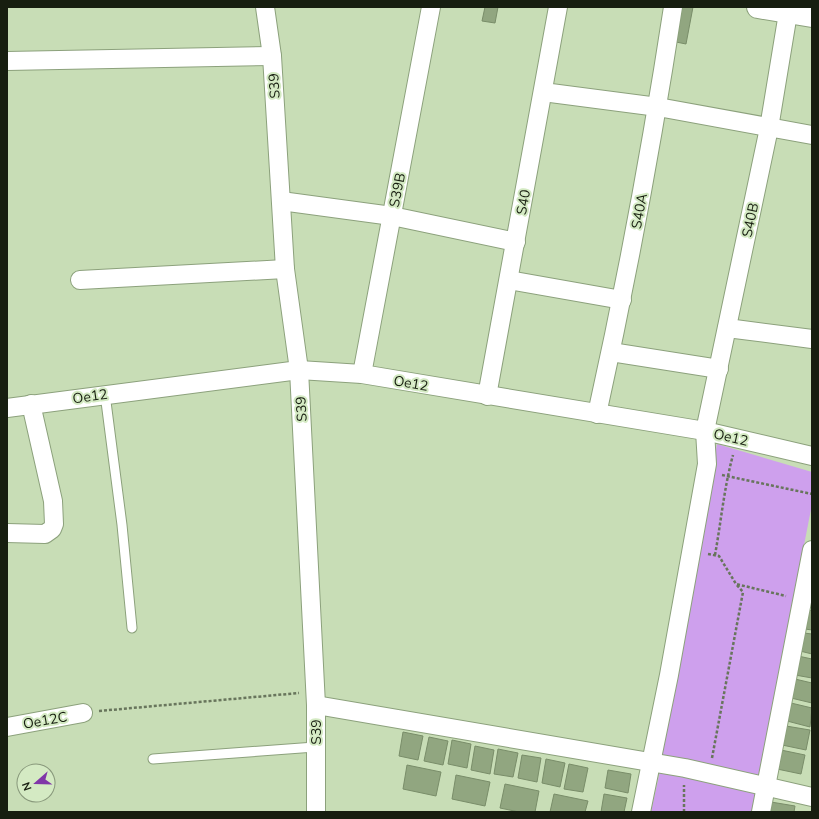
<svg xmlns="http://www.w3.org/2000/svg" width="819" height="819" viewBox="0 0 819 819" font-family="'Nunito Sans',sans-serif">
<rect width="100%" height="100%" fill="#c8ddb6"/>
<g fill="#cea0ed">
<polygon points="717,444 812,472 812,504 759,777 662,756"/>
<polygon points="660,771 757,794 753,812 651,812"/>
</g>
<g fill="#91a680" stroke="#798d69">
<polygon points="485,7 498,7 495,23 482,21"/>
<polygon points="678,7 693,7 686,44 671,41"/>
<polygon points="809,610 812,611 812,630 805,629"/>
<polygon points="804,633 812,634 812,654 800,651"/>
<polygon points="798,656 812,659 812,678 795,675"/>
<polygon points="795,679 812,683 812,703 791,698"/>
<polygon points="791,703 812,708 810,727 787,721"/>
<polygon points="786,726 810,730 806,750 782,745"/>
<polygon points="403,732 423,736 418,760 399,756"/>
<polygon points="429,737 448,741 443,765 424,761"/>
<polygon points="452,740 471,744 467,768 448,764"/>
<polygon points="475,746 494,750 490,774 471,770"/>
<polygon points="498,749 518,753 513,777 494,774"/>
<polygon points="781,750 805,755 801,774 777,769"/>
<polygon points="522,755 541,758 537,782 518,778"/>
<polygon points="546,759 565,763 560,787 542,783"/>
<polygon points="569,764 588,768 583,792 564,789"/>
<polygon points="407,765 441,772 436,796 403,789"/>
<polygon points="608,770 631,774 628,793 605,788"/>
<polygon points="456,775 490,782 485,806 452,799"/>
<polygon points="505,784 539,791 535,812 519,812 500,808"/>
<polygon points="554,794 588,801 585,812 550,812"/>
<polygon points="604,794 627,798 624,812 601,812"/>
<polygon points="771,802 795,806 794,812 769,812"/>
</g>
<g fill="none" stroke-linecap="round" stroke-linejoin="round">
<g stroke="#8ca17c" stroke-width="11">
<g id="lane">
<polyline points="105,394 122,525 132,628"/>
<polyline points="153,759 315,747"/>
</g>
</g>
<g stroke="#8ca17c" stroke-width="20">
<g id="street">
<polyline points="265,7 272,56 285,269 299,370 316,705 316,812"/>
<polyline points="7,61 272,56"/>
<polyline points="543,92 658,107 812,135"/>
<polyline points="281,201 392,216 516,242"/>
<polyline points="80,280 285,269"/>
<polyline points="509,280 622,300"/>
<polyline points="727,328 812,339"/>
<polyline points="611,352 719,369"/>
<polyline points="362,374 431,7"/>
<polyline points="487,396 558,7"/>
<polyline points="7,408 299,370 362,374 705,431 812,456"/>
<path d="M 597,414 C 627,279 652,144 673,7"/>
<polyline points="7,533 45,534 52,529 54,524 53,501 31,404"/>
<polyline points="316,705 685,768 812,797"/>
<polyline points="7,727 83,713"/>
<polyline points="641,812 669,675 707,464 705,431 769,128 789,7"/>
<polyline points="761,812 812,550"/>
</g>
</g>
<g stroke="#8ca17c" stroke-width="24">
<polyline id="secondary" points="758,7 812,16"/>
</g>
<g stroke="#68755c" stroke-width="2.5" stroke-dasharray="3 2" stroke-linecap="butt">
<polyline points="722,475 812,494"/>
<polyline points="708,554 719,556 736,584 786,596"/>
<path d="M 715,555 C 721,522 724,488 733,455"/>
<polyline points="99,711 299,693"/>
<polyline points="712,758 743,592 736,584"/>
<polyline points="684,812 684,785"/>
</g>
<use href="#lane" stroke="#fff" stroke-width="9"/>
<use href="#street" stroke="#fff" stroke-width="18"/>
<use href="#secondary" stroke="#fff" stroke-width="22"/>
</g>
<g text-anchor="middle" stroke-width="4" stroke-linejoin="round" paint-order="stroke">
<g font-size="14" fill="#171e10" stroke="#d4eac3">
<text transform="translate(274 86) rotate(-94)" y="5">S39</text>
<text transform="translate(397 190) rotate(-79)" y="5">S39B</text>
<text transform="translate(523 202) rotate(-80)" y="5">S40</text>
<text transform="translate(639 211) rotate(-80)" y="5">S40A</text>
<text transform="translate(750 220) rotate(-78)" y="5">S40B</text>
<text transform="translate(411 383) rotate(10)" y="5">Oe12</text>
<text transform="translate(90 396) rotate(-8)" y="5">Oe12</text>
<text transform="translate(301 409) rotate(-93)" y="5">S39</text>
<text transform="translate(731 437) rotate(13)" y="5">Oe12</text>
<text transform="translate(45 720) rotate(-10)" y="5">Oe12C</text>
<text transform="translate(316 732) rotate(-90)" y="5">S39</text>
</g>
</g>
<rect width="819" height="819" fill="none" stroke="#171e10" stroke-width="16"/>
<g transform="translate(36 783) rotate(250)"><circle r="19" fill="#d4eac3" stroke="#88987b"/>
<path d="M0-3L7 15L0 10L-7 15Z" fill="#8036a8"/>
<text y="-6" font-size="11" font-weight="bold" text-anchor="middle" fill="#171e10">N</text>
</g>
</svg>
